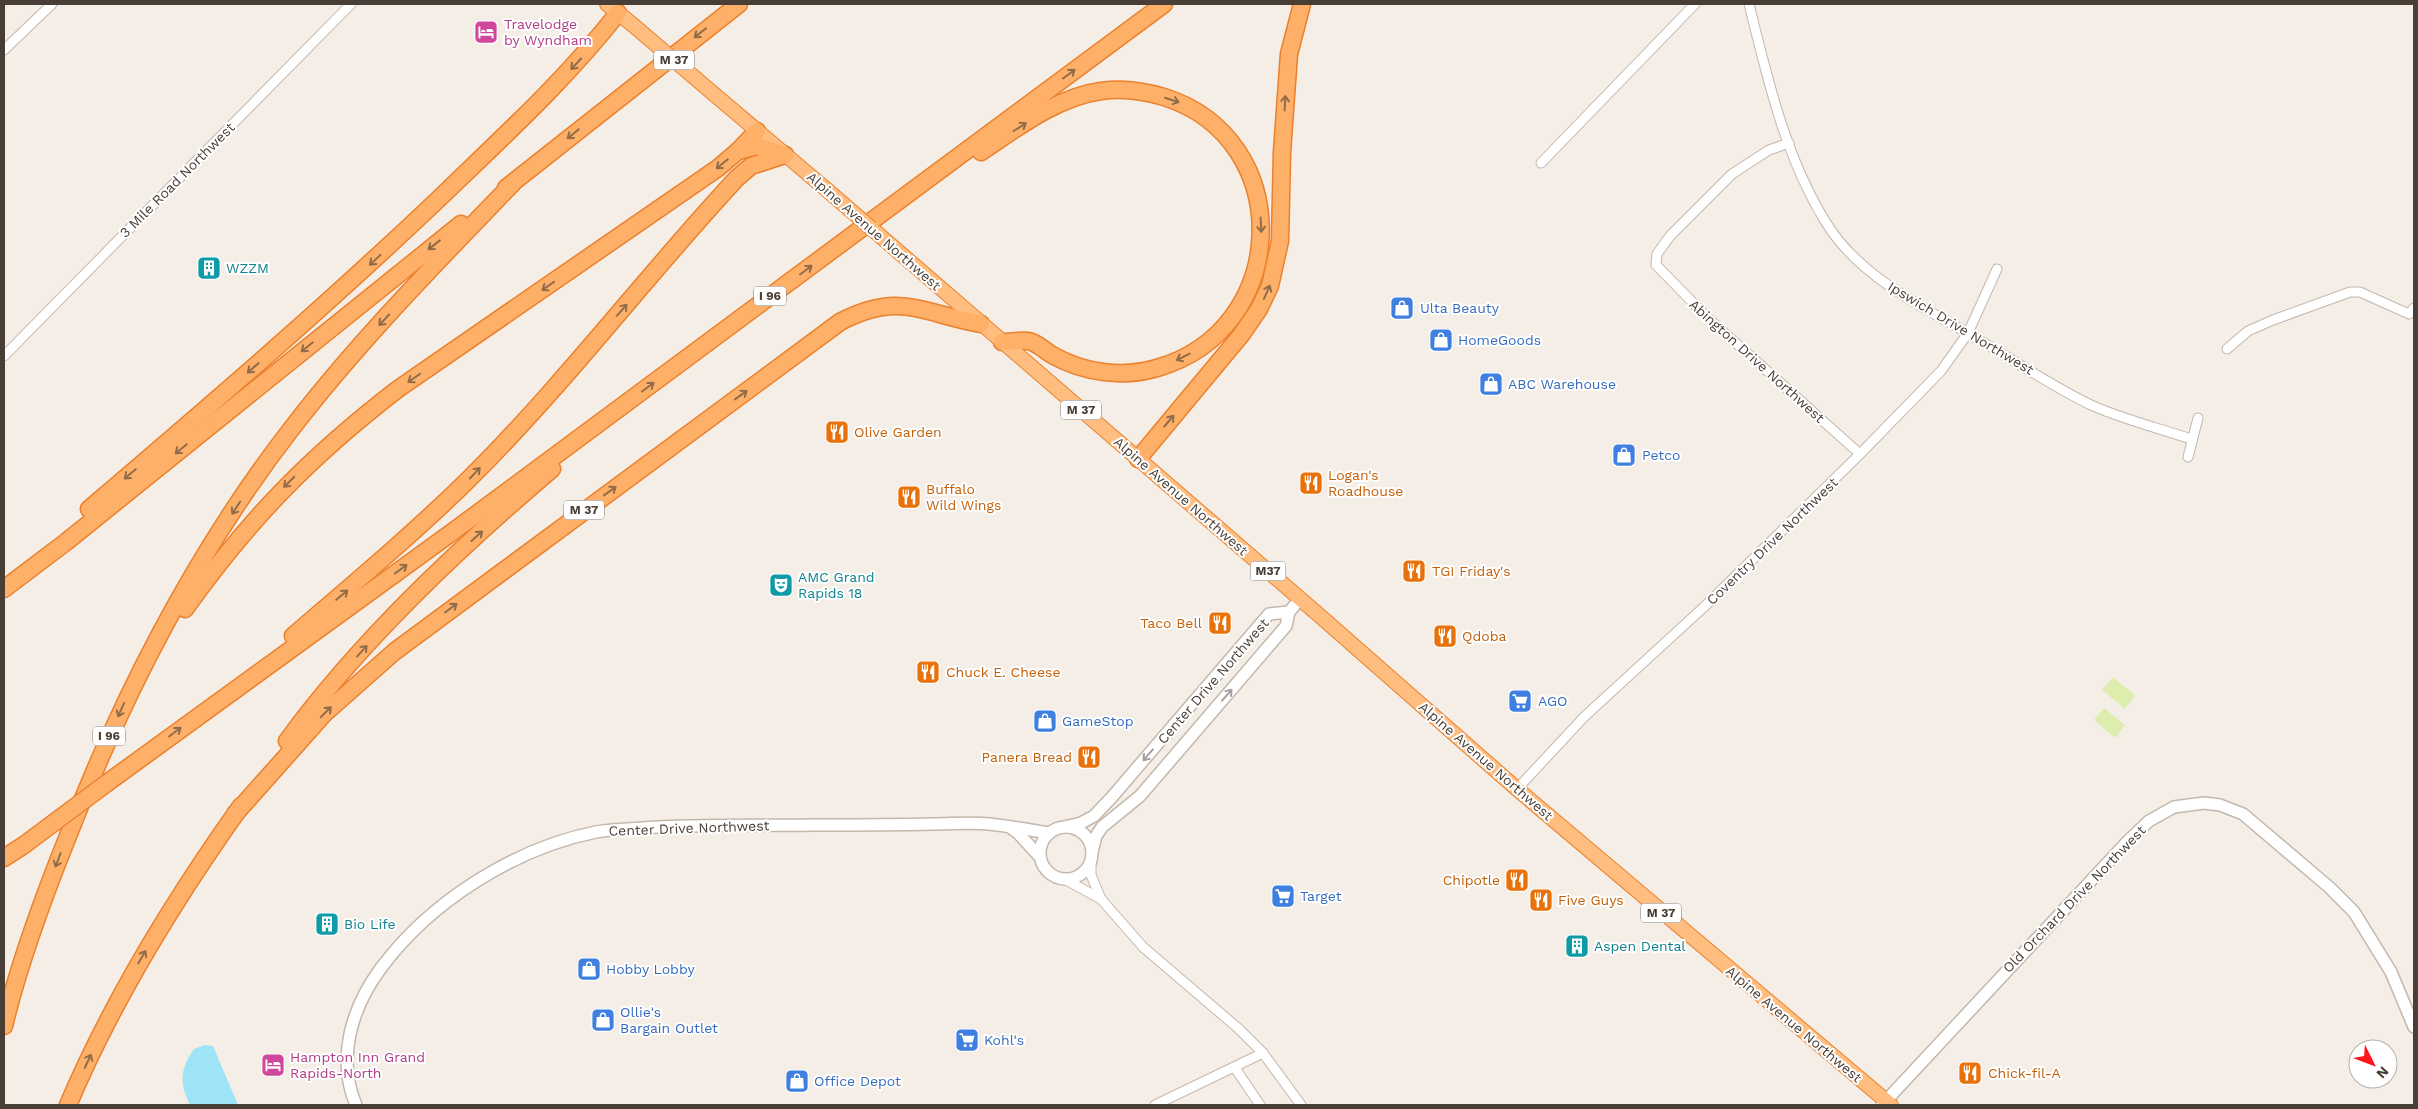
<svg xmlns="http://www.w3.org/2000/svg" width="2418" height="1109" viewBox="0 0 2418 1109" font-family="'Work Sans',sans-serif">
<rect width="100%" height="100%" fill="#f5eee7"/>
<g fill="#dcedad">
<polygon points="2113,677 2135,695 2125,709 2102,690"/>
<polygon points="2104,708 2125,725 2115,738 2094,720"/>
</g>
<path fill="#9fe3f6" d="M 205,1045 L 213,1046 L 238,1105 L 190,1105 C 179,1083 180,1069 194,1049 Z"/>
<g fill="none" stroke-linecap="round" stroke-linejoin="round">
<g stroke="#c4b7ac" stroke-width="11">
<g id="minor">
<path d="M 1749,4 C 1767,77 1785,156 1825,221 C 1859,278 1925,307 1979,340 C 2016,362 2052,386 2091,405 C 2122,419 2158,428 2191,439"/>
<polyline points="4,50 52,4"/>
<polyline points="1789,143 1769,150 1732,174 1670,236 1657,254 1656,265 1709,319 1860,454"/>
<polyline points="1541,163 1695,4"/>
<polyline points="2227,349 2248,331 2273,320 2350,292 2360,292 2409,314 2414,308"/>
<polyline points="4,356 351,4"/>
<polyline points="2188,457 2198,418"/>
<polyline points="1517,789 1584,717 1705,606 1860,454 1941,371 1968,333 1997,269"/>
<polyline points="1091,860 1091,875 1101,899"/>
<polyline points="1064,879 1101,899 1143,947 1239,1029 1263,1053 1301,1105"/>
<polyline points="1235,1068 1260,1105"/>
<polyline points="1155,1105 1263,1053"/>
</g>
</g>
<g stroke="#c4b7ac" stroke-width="14">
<g id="tertiary">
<polyline points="1064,827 1081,823 1094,816 1112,797 1269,614 1289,612"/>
<circle cx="1066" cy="853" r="26"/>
<polyline points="1011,828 1018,833 1040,857"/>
<polyline points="1092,852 1096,836 1102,827 1140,796 1286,626 1289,612 1300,599"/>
<path d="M 356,1105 C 336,1058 352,1007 381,968 C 431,901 515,848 596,832 C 611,829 628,829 643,828 C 699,824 756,826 812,825 C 852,825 892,825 933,824 C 951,824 971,822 989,824 C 1009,826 1029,830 1049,833"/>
<polyline points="1882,1105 2128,841 2149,821 2174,807 2204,803 2220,805 2243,814 2329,887 2354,912 2391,972 2414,1027"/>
</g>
</g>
<g stroke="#eb802c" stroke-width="16">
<g id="trunk">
<polyline points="607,4 633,25"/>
<polyline points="715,95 827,190"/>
<polyline points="871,228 1320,616 1517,789 1891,1105"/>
</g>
</g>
<g stroke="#eb802c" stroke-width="19">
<g id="motorway">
<polyline points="738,151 757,146 785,155"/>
<path d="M 981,152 C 1017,128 1057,97 1101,91 C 1121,88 1144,91 1164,97 C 1297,139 1291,330 1157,368 C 1123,378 1085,373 1054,356 C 1046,352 1037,342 1028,341 C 1020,340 1010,342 1002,342"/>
<polyline points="506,188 739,4"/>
<polyline points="1138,459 1242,334 1259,309 1270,286 1280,241 1282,152 1289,54 1302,4"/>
<path d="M 89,509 C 211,405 332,301 448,190 C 507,133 567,78 618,13"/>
<polyline points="4,589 66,542 461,224"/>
<path d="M 185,609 C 249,519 311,456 398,389 L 718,168 L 738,151 L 757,131"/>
<path d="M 293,636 C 352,585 412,535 468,480 C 564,385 645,277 737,178 L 751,166 L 785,155"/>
<path d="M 287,741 C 360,641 458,549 552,469"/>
<polyline points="107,783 451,533 1164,4"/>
<path d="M 235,814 L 324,714 L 394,652 L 840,322 C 900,291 921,313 981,324"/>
<polyline points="4,858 24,845"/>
<path d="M 4,1026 C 19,963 42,901 66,841 C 123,694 195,553 292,428 C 359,341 437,262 513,183"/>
<path d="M 68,1105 C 113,999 174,900 241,806"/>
</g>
</g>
<use href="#minor" stroke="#fff" stroke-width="9"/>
<use href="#tertiary" stroke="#fff" stroke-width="11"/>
<use href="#trunk" stroke="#ffbe7f" stroke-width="14"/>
<use href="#motorway" stroke="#ffb068" stroke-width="16"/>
<g stroke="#eb802c" stroke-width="16" stroke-linecap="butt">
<g id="trunk-bridge">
<polyline points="633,25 715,95"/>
<polyline points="827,190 871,228"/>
</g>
</g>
<g stroke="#eb802c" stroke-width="19" stroke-linecap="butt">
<polyline id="motorway-bridge" points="24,845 107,783"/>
</g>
<use href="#trunk-bridge" stroke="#ffbe7f" stroke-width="14"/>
<use href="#motorway-bridge" stroke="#ffb068" stroke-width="16"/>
</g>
<defs><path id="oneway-shaft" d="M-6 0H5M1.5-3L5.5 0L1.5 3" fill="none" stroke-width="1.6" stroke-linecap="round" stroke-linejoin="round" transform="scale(1.25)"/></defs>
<g stroke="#926c49">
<use href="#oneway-shaft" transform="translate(700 33) rotate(142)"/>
<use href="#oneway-shaft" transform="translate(576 64) rotate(133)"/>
<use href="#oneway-shaft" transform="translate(1069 74) rotate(-37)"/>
<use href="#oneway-shaft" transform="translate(1172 100) rotate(18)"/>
<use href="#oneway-shaft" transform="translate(1285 103) rotate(-87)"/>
<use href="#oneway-shaft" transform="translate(1020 127) rotate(-32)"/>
<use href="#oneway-shaft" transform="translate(573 134) rotate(141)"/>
<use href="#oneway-shaft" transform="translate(722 164) rotate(141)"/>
<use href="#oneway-shaft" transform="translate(1261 225) rotate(87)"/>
<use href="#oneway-shaft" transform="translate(434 245) rotate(142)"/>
<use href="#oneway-shaft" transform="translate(375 260) rotate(137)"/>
<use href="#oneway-shaft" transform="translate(806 270) rotate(-37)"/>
<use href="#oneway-shaft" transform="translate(548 286) rotate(145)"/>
<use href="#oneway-shaft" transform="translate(1267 292) rotate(-66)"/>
<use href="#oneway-shaft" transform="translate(622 310) rotate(-49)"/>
<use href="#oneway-shaft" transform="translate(384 320) rotate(133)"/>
<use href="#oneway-shaft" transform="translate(307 347) rotate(141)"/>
<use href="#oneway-shaft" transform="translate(1183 357) rotate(153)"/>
<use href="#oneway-shaft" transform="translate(253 368) rotate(139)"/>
<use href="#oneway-shaft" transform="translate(414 378) rotate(145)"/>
<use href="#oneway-shaft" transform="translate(648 387) rotate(-37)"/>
<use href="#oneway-shaft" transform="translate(741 395) rotate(-36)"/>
<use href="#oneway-shaft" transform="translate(1169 421) rotate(-50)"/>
<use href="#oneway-shaft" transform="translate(181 449) rotate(141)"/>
<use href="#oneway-shaft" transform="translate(475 473) rotate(-47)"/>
<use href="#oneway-shaft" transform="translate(130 474) rotate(140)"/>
<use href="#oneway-shaft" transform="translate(289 482) rotate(135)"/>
<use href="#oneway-shaft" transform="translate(610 491) rotate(-36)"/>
<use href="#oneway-shaft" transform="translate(236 508) rotate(123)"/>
<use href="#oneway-shaft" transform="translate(477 536) rotate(-42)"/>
<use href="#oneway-shaft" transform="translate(401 569) rotate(-36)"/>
<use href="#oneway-shaft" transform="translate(342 595) rotate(-40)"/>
<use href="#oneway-shaft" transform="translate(451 608) rotate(-37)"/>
<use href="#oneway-shaft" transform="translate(362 651) rotate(-48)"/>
<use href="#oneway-shaft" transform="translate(121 710) rotate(114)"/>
<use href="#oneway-shaft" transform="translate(326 712) rotate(-45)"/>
<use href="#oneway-shaft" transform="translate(175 732) rotate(-37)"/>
<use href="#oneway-shaft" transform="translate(58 860) rotate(111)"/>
<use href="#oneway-shaft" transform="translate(142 957) rotate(-60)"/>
<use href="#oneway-shaft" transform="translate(88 1061) rotate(-65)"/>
</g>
<g stroke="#a49e9a">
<use href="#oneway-shaft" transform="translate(1227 695) rotate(-49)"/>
<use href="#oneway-shaft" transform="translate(1148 755) rotate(131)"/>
</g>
<defs>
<g id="hotel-square" transform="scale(1.25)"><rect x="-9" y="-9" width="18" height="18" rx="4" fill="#d1479c" stroke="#fff"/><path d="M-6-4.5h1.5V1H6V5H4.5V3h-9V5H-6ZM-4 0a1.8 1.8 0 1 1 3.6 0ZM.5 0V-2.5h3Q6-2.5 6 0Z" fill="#fff"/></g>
<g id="building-square" transform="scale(1.25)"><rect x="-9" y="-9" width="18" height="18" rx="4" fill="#0f9aa8" stroke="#fff"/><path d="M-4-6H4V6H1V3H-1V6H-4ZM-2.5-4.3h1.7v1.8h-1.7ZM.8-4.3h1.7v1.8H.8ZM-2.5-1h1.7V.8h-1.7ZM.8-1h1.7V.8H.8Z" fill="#fff"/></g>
<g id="shop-square" transform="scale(1.25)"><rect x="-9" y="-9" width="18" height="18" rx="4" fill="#3f7fe0" stroke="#fff"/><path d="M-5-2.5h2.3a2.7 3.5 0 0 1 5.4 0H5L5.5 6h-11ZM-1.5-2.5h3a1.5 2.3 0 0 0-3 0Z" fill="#fff"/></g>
<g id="restaurant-square" transform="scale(1.25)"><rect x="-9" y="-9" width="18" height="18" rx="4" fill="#e8710a" stroke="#fff"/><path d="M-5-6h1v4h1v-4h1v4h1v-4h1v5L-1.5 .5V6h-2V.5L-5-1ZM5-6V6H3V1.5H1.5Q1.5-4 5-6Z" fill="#fff"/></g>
<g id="theatre-square" transform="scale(1.25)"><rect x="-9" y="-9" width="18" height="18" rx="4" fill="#0f9aa8" stroke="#fff"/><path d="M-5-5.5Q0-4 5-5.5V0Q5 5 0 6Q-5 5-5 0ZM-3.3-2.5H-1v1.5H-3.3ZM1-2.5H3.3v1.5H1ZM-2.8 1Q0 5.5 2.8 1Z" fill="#fff"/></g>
<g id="supermarket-square" transform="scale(1.25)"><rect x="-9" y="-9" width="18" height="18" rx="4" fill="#3f7fe0" stroke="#fff"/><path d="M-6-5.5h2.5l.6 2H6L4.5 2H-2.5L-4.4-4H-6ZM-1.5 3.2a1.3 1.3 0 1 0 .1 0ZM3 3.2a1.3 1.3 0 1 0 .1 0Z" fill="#fff"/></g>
</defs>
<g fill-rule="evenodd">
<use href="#hotel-square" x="486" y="32"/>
<use href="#building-square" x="209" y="268"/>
<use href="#shop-square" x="1402" y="308"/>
<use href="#shop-square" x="1441" y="340"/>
<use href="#shop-square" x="1491" y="384"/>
<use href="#restaurant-square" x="837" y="432"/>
<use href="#shop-square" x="1624" y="455"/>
<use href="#restaurant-square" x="1311" y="483"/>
<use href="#restaurant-square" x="909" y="497"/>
<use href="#restaurant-square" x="1414" y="571"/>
<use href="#theatre-square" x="781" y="585"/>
<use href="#restaurant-square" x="1220" y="623"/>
<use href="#restaurant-square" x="1445" y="636"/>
<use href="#restaurant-square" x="928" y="672"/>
<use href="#supermarket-square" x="1520" y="701"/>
<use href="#shop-square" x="1045" y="721"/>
<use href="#restaurant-square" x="1089" y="757"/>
<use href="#restaurant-square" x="1517" y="880"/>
<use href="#supermarket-square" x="1283" y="896"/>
<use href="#restaurant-square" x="1541" y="900"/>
<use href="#building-square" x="327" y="924"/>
<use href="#building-square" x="1577" y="946"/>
<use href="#shop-square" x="589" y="969"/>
<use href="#shop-square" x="603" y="1020"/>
<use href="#supermarket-square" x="967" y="1040"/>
<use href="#hotel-square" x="273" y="1065"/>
<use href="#restaurant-square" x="1970" y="1073"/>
<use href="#shop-square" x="797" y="1081"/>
</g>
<g text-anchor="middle" stroke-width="4" stroke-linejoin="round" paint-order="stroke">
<g fill="#fff" stroke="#807872" stroke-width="1">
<rect x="654" y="50.5" width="40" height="19" rx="4"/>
<rect x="754" y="286.5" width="32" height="19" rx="4"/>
<rect x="1061" y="400.5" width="40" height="19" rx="4"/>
<rect x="564" y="500.5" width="40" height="19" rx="4"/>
<rect x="1250.5" y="561.5" width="35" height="19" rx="4"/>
<rect x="93" y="726.5" width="32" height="19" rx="4"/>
<rect x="1641" y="903.5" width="40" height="19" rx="4"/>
</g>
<g font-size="12" font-weight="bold" fill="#493e35">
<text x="674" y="64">M 37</text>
<text x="770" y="300">I 96</text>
<text x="1081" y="414">M 37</text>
<text x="584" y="514">M 37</text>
<text x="1268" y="575">M37</text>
<text x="109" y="740">I 96</text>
<text x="1661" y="917">M 37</text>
</g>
<g font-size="14" fill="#b23c85" stroke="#fff" text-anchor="start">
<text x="504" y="29">Travelodge<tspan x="504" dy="16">by Wyndham</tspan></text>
<text x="290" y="1062">Hampton Inn Grand<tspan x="290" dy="16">Rapids-North</tspan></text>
</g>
<g font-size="14" fill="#493e35" stroke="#fff">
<text transform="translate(177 180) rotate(-45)" y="5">3 Mile Road Northwest</text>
<text transform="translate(874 231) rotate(41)" y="5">Alpine Avenue Northwest</text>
<text transform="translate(1961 328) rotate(31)" y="5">Ipswich Drive Northwest</text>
<text transform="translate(1757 361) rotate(42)" y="5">Abington Drive Northwest</text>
<text transform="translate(1181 496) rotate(41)" y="5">Alpine Avenue Northwest</text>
<text transform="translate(1772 541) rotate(-44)" y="5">Coventry Drive Northwest</text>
<text transform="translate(1213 681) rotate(-49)" y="5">Center Drive Northwest</text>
<text transform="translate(1486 761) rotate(41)" y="5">Alpine Avenue Northwest</text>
<text transform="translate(689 828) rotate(-2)" y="5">Center Drive Northwest</text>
<text transform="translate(2074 899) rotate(-46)" y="5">Old Orchard Drive Northwest</text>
<text transform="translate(1794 1024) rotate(40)" y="5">Alpine Avenue Northwest</text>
</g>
<g font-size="14" fill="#0d838f" stroke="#fff" text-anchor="start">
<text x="226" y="273">WZZM</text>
<text x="798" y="582">AMC Grand<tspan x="798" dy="16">Rapids 18</tspan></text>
<text x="344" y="929">Bio Life</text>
<text x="1594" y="951">Aspen Dental</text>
</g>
<g font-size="14" fill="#366cbe" stroke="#fff" text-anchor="start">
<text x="1420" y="313">Ulta Beauty</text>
<text x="1458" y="345">HomeGoods</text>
<text x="1508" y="389">ABC Warehouse</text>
<text x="1642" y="460">Petco</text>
<text x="1538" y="706">AGO</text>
<text x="1062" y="726">GameStop</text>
<text x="1300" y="901">Target</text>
<text x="606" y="974">Hobby Lobby</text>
<text x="620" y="1017">Ollie's<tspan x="620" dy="16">Bargain Outlet</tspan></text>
<text x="984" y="1045">Kohl's</text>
<text x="814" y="1086">Office Depot</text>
</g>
<g font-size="14" fill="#c56008" stroke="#fff" text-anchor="start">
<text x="854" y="437">Olive Garden</text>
<text x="1328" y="480">Logan's<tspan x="1328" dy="16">Roadhouse</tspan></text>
<text x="926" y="494">Buffalo<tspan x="926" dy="16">Wild Wings</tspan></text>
<text x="1432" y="576">TGI Friday's</text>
<text x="1202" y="628" text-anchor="end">Taco Bell</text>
<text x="1462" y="641">Qdoba</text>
<text x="946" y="677">Chuck E. Cheese</text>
<text x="1072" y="762" text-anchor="end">Panera Bread</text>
<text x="1500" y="885" text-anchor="end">Chipotle</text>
<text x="1558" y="905">Five Guys</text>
<text x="1988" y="1078">Chick-fil-A</text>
</g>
</g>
<rect width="2418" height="1109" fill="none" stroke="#493e35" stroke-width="10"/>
<g transform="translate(2373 1064) rotate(132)"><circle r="24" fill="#ffffff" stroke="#b6b2ae"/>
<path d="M0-4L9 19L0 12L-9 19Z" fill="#ff141e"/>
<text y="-8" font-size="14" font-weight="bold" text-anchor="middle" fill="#493e35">N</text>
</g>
</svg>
